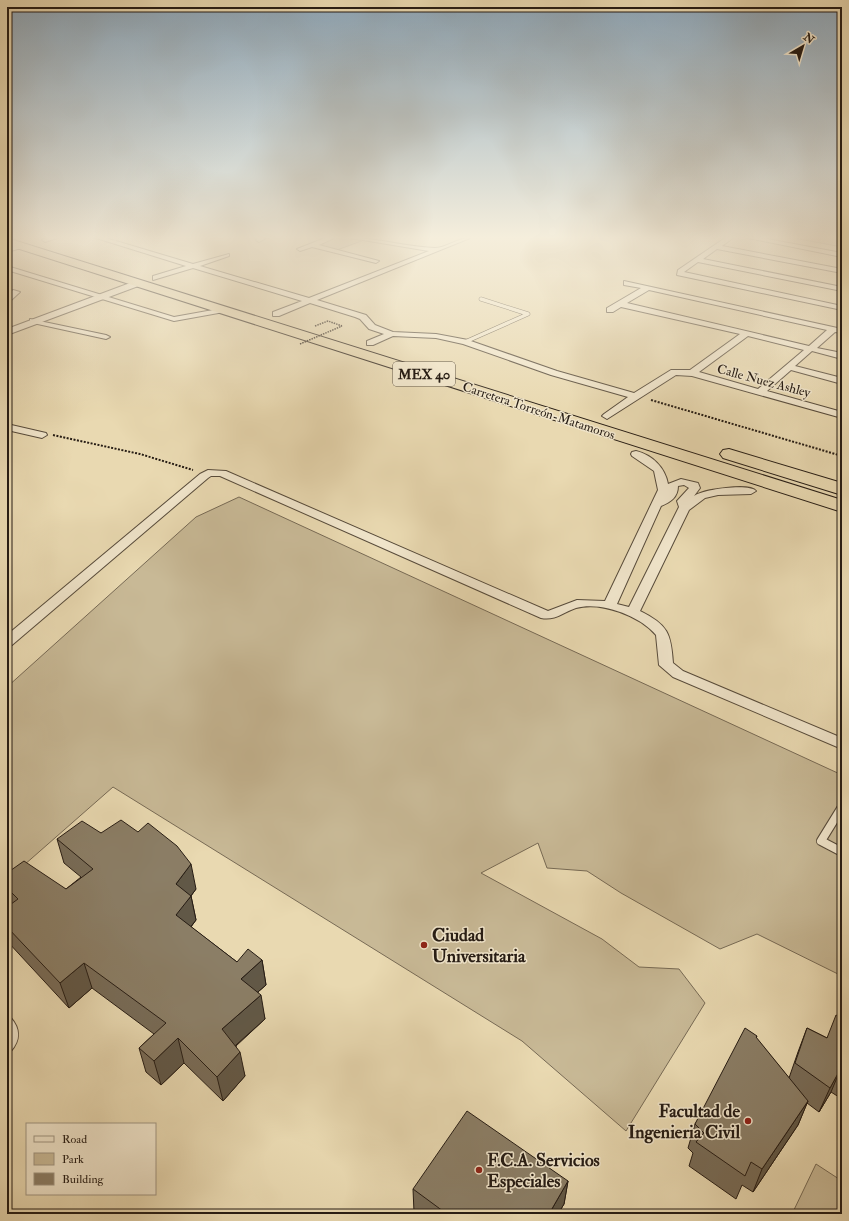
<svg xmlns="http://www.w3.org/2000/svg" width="849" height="1221" viewBox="0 0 849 1221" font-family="'IM FELL Double Pica',serif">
<rect width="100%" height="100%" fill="#e9d9b1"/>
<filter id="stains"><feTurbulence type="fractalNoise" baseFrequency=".005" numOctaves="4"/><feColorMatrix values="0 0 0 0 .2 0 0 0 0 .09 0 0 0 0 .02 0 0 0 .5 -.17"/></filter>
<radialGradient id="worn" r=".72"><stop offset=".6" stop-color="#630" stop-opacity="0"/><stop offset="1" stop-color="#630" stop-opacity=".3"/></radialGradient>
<g fill="#c8b996" stroke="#776a55">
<polygon points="333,238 364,240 337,250 314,245"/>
<polygon points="794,238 842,238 842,247"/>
<polygon points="239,497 842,775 842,976 757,934 720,949 621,893 587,871 547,868 538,843 481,873 602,939 639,967 679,969 705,1003 626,1131 522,1041 113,787 7,880 7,687 196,517"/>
<polygon points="816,1164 842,1181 842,1214 792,1214"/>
</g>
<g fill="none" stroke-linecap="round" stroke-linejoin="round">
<g stroke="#574b3b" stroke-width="4.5">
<polyline id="service-far2" points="465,342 528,314 481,299"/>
</g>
<g stroke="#574b3b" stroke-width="10">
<polyline id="service-far1" points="842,807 821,841 842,852"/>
</g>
<g stroke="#574b3b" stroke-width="12">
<path id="service" d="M 7,1021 C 15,1030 15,1039 7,1048"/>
</g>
<g stroke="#574b3b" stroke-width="2">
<g id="minor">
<polygon points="57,238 45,242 42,240 45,238"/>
<path d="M 96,238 L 106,238 L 193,264 L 229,254 L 229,256 L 200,266 L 309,298 L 429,251 L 351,238 C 379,238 406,247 435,248 C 446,248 457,238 470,238 L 317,300 L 366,315 L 375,325 L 393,332 L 436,334 L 468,340 L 557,371 L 634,393 L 671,370 L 690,370 L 740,334 L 621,307 L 613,312 L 607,312 L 607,308 L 641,288 L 624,285 L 624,281 L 842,329 L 842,333 L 835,332 L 817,348 L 842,353 L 842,359 L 812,351 L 795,366 L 842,378 L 842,384 L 791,370 L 767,391 L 842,412 L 842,418 L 692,376 L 676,375 L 607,419 L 602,416 L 604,414 L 628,397 L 551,375 L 463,344 L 436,338 L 393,336 L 373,345 L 367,345 L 367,341 L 384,334 L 369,329 L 360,319 L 355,317 L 310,303 L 279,316 L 273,316 L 273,312 L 302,301 L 193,268 L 153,280 L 153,276 L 186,266 ZM 649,290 L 827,330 L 809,346 L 627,303 ZM 748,336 L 804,350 L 758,389 L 699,372 Z"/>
<polygon points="258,238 266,238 259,242 256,240"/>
<polygon points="325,238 334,238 319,245 379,261 376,263 312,247 300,251 297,249"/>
<polygon points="725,238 733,238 722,246 842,269 842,273 717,249 703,259 842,287 842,291 698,262 684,272 842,306 842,310 677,275 678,270"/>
<polygon points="748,238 762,238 842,253 842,257"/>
<polygon points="23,244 25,245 25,247 7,252 7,248"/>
<polygon points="7,266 174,317 224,308 228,310 224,312 174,321 7,270"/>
<polygon points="13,290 20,292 7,304 7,297"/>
<polygon points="30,319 106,335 110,337 106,339 33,323 30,323"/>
<polygon points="7,424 46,433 47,435 42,438 7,430"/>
<path d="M 636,451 C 652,455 665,467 668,484 L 681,479 L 698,483 L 700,488 L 694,496 C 703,489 750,483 756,491 L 751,494 L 718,495 L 705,498 L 689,510 L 640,611 C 668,625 671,633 673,663 L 683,671 L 842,738 L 842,749 L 673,677 L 659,665 L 656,635 C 640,616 601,601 576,608 C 564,612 555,621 541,618 L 220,476 L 211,476 L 208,478 L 12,645 L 7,646 L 7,635 L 200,474 L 208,470 L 226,471 L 548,611 L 577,600 L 605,601 L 658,490 L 654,471 L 632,456 L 631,454 L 632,452 ZM 684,485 L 689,488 L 677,501 L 679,507 L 629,607 L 617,604 L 661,506 C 671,502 678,497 678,486 Z"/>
</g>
</g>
<g stroke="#574b3b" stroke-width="2">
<polygon id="tertiary" points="138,280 142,283 141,285 7,335 7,329"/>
</g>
<g stroke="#261c14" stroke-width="2">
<g id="trunk">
<polygon points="7,238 842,500 842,512 7,245"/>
<polygon points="729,449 842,483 842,495 723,458 720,454 723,450"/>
</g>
</g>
<polyline stroke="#261c14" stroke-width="1.5" stroke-dasharray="1.5 1" stroke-linecap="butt" points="315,326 328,321 342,326"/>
<g stroke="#261c14" stroke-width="2" stroke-dasharray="2 1.5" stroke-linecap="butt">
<polyline points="651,400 842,456"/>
<polyline points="53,435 140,454 193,470"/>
</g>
<use href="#service-far2" stroke="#f1e6cc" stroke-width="3.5"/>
<use href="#service-far1" stroke="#f1e6cc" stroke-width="8"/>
<use href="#service" stroke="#f1e6cc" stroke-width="10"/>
<use href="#minor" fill="#f1e6cc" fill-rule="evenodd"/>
<use href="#tertiary" fill="#f1e6cc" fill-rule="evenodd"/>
<use href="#trunk" fill="#e9d9b1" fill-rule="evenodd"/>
<polyline stroke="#261c14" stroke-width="1.5" stroke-dasharray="1.5 1" stroke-linecap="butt" points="300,344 342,326"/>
</g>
<g fill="#786c58" stroke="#261c14">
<polygon points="101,833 196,889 191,896 196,920 191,927 237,962 262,960 266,985 258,992 265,1019 236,1046 245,1076 223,1101 184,1063 161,1085 146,1072 139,1048 154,1034 92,988 69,1008 7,941 7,907 9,906 7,904 7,873 66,889 81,877 64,863 57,839"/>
<polygon points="842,1018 842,1099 831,1092 819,1112 807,1103 798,1125 753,1192 742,1185 736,1199 689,1166 693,1153 688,1148 695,1124 757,1036 756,1038 789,1078 798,1052 807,1028 827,1038"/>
<polygon points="568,1181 564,1204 558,1214 416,1214 414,1212 413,1189"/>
</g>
<g fill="#615847" stroke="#261c14">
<polygon points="191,864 196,889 187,901 191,896 196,920 181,939 176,915 176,884"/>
<polygon points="262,960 266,985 245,1003 241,979"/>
<polygon points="84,963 92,988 69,1008 60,983"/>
<polygon points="261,995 265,1019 227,1053 222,1029"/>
<polygon points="178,1038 184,1063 161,1085 154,1061"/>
<polygon points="240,1052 245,1076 223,1101 217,1077"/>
<polygon points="841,1068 831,1092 819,1112 830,1088"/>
<polygon points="808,1101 798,1125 753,1192 762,1169"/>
<polygon points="568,1181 564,1204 558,1214 549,1214"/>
</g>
<g fill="#8b7e66" stroke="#261c14">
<polygon points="121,820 138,832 148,823 177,846 191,864 176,884 191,896 176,915 237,962 248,949 262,960 241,979 261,995 222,1029 240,1052 217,1077 178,1038 154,1061 139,1048 166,1023 84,963 60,983 7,927 7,907 18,899 7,888 7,873 24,861 66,889 93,869 57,839 82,821 101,833"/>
<polygon points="836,1015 842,1018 842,1069 841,1068 830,1088 795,1063 807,1028 827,1038"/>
<polygon points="745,1028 757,1036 756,1037 808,1101 762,1169 751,1162 745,1176 696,1142 704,1133 695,1124"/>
<polygon points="467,1111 568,1181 549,1214 447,1214 413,1189"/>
</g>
<linearGradient id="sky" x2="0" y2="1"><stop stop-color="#8ea9bd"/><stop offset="0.58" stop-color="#f5eedc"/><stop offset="1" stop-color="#f5eedc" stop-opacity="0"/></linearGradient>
<rect width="849" height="409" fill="url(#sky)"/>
<g fill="#8f2418" stroke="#f1e6cc" stroke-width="1.5">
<circle cx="424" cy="945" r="4"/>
<circle cx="748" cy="1121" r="4"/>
<circle cx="479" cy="1170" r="4"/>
</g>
<g text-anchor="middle" stroke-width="3" stroke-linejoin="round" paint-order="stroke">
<g font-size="13" fill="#261c14" stroke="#f1e6cc">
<text transform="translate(764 380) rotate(15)" y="5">Calle Nuez Ashley</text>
<text transform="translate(539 410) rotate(18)" y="5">Carretera Torreón-Matamoros</text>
</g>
<rect fill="#f1e6cc" stroke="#63594b" stroke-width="1" x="393" y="362" width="62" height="24" rx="3"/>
<g font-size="14" font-weight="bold" fill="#261c14">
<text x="424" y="379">MEX 40</text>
</g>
<g font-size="18" font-weight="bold" fill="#261c14" stroke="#f1e6cc" text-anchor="start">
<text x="432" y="941">Ciudad<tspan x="432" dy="21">Universitaria</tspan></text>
<text x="740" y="1117" text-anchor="end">Facultad de<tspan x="740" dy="21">Ingenieria Civil</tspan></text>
<text x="487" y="1166">F.C.A. Servicios<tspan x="487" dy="21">Especiales</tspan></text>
</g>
</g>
<rect width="849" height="1221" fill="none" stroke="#e9d9b1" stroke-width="24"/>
<rect x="8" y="8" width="833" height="1205" fill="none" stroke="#261c14" stroke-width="2"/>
<rect x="12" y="12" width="825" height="1197" fill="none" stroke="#261c14"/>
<rect x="26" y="1123" width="130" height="72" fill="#f1e6cc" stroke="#a09582"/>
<rect x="34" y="1136" width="20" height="6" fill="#f1e6cc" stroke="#a09582"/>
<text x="62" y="1143" font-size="12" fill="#261c14">Road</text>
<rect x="34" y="1153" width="20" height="12" fill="#c8b996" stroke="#a09582"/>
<text x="62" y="1163" font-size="12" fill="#261c14">Park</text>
<rect x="34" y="1173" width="20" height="12" fill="#8b7e66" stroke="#a09582"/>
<text x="62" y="1183" font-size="12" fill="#261c14">Building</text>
<g transform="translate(803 46) rotate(38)" stroke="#f1e6cc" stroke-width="3" paint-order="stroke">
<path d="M0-3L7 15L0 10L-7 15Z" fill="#261c14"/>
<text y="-6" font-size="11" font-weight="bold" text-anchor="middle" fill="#261c14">N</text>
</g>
<rect width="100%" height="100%" filter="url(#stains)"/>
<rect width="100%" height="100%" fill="url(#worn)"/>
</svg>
